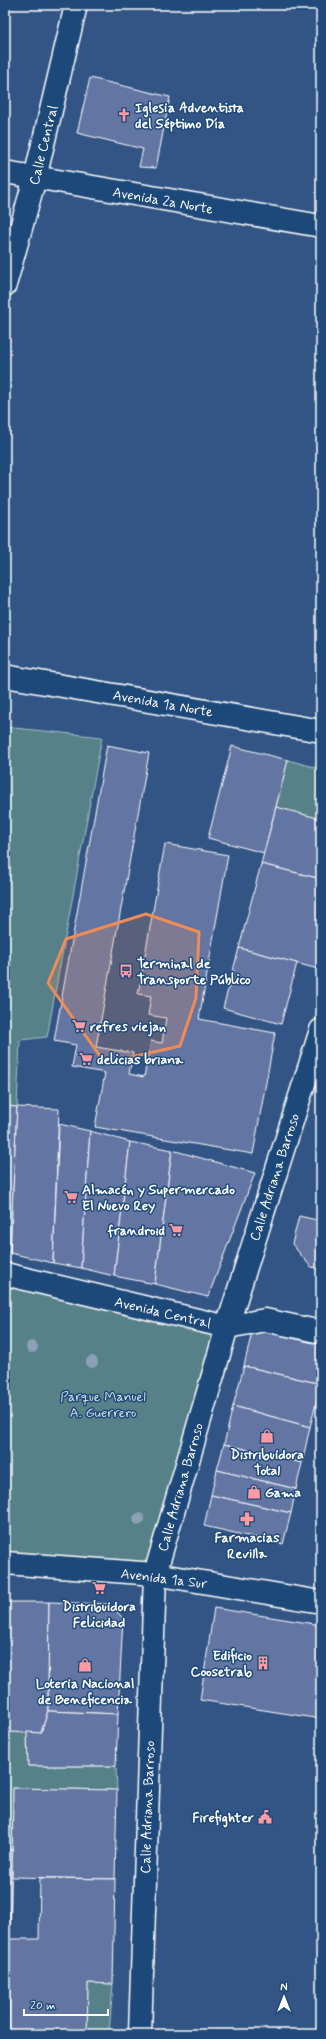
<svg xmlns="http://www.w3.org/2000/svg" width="326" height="2039" viewBox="0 0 326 2039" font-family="Mynerve,sans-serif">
<rect width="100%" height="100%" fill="#325585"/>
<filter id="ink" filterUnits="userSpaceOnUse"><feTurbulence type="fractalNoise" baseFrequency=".025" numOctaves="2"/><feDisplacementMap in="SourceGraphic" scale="8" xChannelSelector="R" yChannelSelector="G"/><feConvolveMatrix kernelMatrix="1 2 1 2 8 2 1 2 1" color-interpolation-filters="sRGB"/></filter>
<g filter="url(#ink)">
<g fill="#568189" stroke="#aac0c4">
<polygon points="5,727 102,737 47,1037 20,1040 17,1107 6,1106 5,1127"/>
<polygon points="288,760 321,769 321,819 276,807"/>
<polygon points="5,1285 227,1327 155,1574 5,1563"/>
<polygon points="5,1732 27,1732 28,1766 116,1766 117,1790 13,1788 12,1850 5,1850"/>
<polygon points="5,1939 10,1939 9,2034 5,2034"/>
<polygon points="88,1983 113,1984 109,2034 87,2034"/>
</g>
<g fill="#6476a3" stroke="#fff">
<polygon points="90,78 170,97 156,168 139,167 143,149 77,133"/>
<polygon points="107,745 149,753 96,1047 133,1053 129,1074 144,1077 151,1041 162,1043 166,1018 148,1015 151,996 138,994 165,844 228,855 199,1019 275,1033 253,1154 95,1127 105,1073 72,1067 76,1045 54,1041"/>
<polygon points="232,746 288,760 264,853 208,838"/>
<polygon points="276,807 321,819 321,879 261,864"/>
<polygon points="261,864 321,879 321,959 318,969 239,948"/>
<polygon points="239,948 297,963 281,1024 223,1008"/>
<polygon points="6,1106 17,1107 10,1253 5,1252"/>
<polygon points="17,1107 59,1109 53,1263 10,1253"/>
<polygon points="59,1124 90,1131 81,1268 53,1263"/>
<polygon points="90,1131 130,1142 114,1276 81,1268"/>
<polygon points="130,1142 172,1150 155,1284 114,1276"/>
<polygon points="172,1150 255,1173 208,1297 155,1284"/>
<polygon points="299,1216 321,1221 321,1269 311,1267 292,1244"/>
<polygon points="253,1328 321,1345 321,1384 244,1366"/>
<polygon points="244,1366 321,1384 310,1427 233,1406"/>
<polygon points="233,1406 310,1427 302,1463 224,1444"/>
<polygon points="224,1444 302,1463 296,1489 217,1470"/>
<polygon points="217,1470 296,1489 291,1513 211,1495"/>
<polygon points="211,1495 291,1513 283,1544 204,1526"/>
<polygon points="5,1602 49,1602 48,1711 41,1733 5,1732"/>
<polygon points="49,1602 109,1604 123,1618 118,1714 48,1711"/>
<polygon points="214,1608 321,1625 321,1719 200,1700"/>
<polygon points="48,1711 118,1714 116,1766 28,1766 27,1732 41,1733"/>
<polygon points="13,1788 117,1790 115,1879 12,1877"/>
<polygon points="5,1850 12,1850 10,1939 5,1939"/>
<polygon points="40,1878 115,1879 113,1984 88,1983 87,2034 9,2034 10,1939 39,1939"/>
</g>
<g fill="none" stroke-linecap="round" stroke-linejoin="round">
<g stroke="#fff" stroke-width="25">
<g id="minor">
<polyline points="5,172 321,226"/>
<polyline points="5,285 35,178 76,5"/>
<polyline points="5,676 321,731"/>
<polyline points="5,1274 227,1327 265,1320 321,1332"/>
<polyline points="140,2034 155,1574 227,1327 321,1030"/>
</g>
</g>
<g stroke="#fff" stroke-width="25">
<polyline id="primary" points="5,1563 155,1574 321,1602"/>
</g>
<use href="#minor" stroke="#1f4a7a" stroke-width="22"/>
<use href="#primary" stroke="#1f4a7a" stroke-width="22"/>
</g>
<g fill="#8ca1b8">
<circle cx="32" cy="1347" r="6"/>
<circle cx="92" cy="1362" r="6"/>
<circle cx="139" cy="1519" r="6"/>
</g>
</g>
<path fill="#ef8b55" fill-opacity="0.2" stroke="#ef8b55" stroke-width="3" stroke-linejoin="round" d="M 146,914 L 199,932 L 196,998 L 180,1046 L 105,1063 L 48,983 L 66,939 Z"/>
<defs>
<g id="church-bare" transform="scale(1.08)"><path d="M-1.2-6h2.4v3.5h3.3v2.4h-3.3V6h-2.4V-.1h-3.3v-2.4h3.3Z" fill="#ff9aa2" stroke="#1f4a7a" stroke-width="2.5" paint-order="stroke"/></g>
<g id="bus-bare" transform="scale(1.08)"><path d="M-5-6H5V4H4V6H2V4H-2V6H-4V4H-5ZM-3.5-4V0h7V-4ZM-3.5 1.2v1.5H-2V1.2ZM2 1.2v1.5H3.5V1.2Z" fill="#ff9aa2" stroke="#1f4a7a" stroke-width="2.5" paint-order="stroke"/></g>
<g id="supermarket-bare" transform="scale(1.08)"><path d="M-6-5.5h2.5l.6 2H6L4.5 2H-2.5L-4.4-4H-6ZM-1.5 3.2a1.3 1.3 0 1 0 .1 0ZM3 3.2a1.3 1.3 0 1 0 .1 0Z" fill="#ff9aa2" stroke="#1f4a7a" stroke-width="2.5" paint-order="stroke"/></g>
<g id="shop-bare" transform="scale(1.08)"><path d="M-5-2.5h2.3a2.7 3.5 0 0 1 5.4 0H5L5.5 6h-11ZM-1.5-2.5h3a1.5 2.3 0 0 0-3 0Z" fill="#ff9aa2" stroke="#1f4a7a" stroke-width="2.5" paint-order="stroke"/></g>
<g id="pharmacy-bare" transform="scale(1.08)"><path d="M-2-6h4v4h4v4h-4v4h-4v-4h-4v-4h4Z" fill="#ff9aa2" stroke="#1f4a7a" stroke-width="2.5" paint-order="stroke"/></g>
<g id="building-bare" transform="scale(1.08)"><path d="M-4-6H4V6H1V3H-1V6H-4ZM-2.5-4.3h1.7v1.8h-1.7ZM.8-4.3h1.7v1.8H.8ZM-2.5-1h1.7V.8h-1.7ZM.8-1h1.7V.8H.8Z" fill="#ff9aa2" stroke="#1f4a7a" stroke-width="2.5" paint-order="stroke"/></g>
<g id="civic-bare" transform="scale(1.08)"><path d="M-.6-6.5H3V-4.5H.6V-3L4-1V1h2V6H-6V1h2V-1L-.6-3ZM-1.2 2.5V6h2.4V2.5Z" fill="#ff9aa2" stroke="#1f4a7a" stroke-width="2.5" paint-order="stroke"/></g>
</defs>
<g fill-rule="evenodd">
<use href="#church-bare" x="124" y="115"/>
<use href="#bus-bare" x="126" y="971"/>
<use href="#supermarket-bare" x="79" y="1026"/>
<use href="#supermarket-bare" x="86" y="1059"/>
<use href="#supermarket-bare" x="71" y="1197"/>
<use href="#supermarket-bare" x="176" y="1230"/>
<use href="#shop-bare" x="267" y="1436"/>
<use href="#shop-bare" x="254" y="1492"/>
<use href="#pharmacy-bare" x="247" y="1519"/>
<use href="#supermarket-bare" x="99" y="1588"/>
<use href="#building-bare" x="263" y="1663"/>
<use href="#shop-bare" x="85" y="1665"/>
<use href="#civic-bare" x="265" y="1817"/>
</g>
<g text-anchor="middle" stroke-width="3" stroke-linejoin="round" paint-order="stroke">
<g font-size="14" font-weight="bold" fill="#fff" stroke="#1f4a7a" text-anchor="start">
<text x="135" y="112">Iglesia Adventista<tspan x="135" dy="16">del Séptimo Día</tspan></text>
<text x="137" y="968">Terminal de<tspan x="137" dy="16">Transporte Público</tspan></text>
<text x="90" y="1031">refres viejan</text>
<text x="97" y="1064">delicias briana</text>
<text x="82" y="1194">Almacén y Supermercado<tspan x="82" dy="16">El Nuevo Rey</tspan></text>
<text x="165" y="1235" text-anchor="end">frandroid</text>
<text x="267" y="1459" text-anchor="middle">Distribuidora<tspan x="267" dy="16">Total</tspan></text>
<text x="265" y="1497">Gama</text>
<text x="247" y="1542" text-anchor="middle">Farmacias<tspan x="247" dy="16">Revilla</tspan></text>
<text x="99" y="1611" text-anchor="middle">Distribuidora<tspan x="99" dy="16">Felicidad</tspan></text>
<text x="252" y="1660" text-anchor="end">Edificio<tspan x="252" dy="16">Coosetrab</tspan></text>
<text x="85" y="1688" text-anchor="middle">Loteria Nacional<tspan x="85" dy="16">de Beneficencia</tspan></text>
<text x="254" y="1822" text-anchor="end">Firefighter</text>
</g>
<g font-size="14" fill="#fff" stroke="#1f4a7a">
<text transform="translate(43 145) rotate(-76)" y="5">Calle Central</text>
<text transform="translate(163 200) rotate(10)" y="5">Avenida 2a Norte</text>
<text transform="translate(163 703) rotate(10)" y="5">Avenida 1a Norte</text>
<text transform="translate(274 1177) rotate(-72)" y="5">Calle Adriana Barroso</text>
<text transform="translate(163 1312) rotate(13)" y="5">Avenida Central</text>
<text transform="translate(180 1487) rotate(-74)" y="5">Calle Adriana Barroso</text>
<text transform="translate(164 1578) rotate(7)" y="5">Avenida 1a Sur</text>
<text transform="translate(147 1807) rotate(-88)" y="5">Calle Adriana Barroso</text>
</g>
<g font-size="14" fill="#d5e0e2" stroke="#1f4a7a">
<text x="103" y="1401">Parque Manuel<tspan x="103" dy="16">A. Guerrero</tspan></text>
</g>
</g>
<rect width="326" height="2039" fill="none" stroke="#1f4a7a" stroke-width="20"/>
<rect x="10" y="10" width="306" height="2019" fill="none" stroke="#fff" stroke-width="1.5" filter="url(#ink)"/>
<g transform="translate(284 1997)" stroke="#1f4a7a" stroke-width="3" paint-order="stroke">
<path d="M0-3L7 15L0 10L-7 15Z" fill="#ffffff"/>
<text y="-6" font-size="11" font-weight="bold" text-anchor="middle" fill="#ffffff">N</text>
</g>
<path d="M24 2009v6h84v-6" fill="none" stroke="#ffffff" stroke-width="2"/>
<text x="30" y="2009" font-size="12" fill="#ffffff" stroke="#1f4a7a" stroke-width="3" paint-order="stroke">20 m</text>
</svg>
